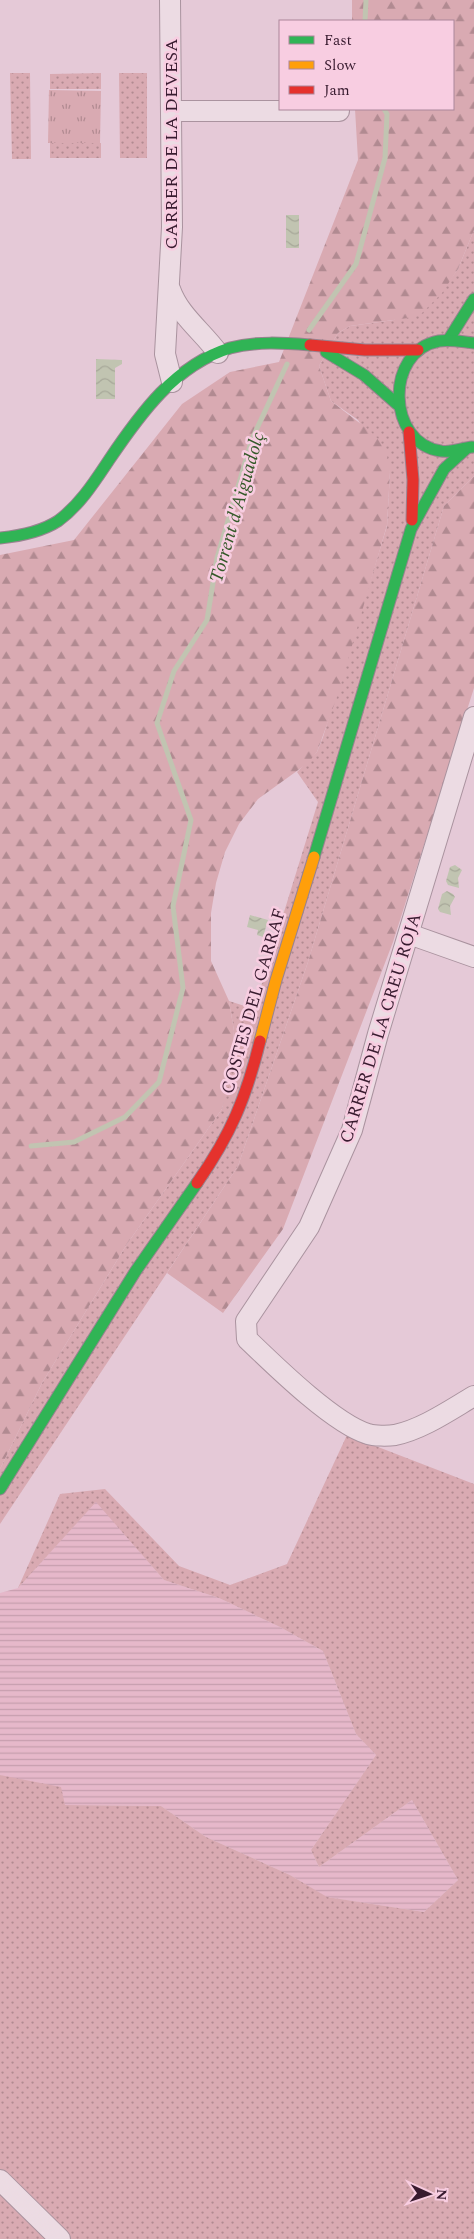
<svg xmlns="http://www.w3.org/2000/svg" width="474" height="2239" viewBox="0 0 474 2239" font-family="Spectral,serif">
<defs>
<pattern id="farmland-rules" width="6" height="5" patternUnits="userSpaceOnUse" patternTransform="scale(1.25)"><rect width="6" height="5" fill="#e6b8ca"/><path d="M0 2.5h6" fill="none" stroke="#c69eae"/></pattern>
<pattern id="grass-dots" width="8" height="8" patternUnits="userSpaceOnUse" patternTransform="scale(1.25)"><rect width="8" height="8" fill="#d9aab2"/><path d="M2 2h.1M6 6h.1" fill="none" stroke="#b18a91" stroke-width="1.8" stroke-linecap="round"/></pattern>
<pattern id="forest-firs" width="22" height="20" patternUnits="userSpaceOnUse" patternTransform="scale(1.25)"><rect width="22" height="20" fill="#d9aab2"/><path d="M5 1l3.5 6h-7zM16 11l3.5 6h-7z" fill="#b18a91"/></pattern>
<pattern id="park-tufts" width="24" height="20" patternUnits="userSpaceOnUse" patternTransform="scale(1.25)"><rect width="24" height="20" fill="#d9aab2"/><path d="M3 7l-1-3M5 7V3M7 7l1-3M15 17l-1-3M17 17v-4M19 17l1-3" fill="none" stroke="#b18a91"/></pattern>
<pattern id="water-waves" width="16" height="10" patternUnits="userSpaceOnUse" patternTransform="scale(1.25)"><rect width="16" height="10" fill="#c1c4b1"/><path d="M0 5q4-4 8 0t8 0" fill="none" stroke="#a7a899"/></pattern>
</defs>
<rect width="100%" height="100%" fill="#e5c9d7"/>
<polygon fill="url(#farmland-rules)" points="96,1501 164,1580 219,1598 280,1627 323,1651 356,1734 376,1755 311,1850 319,1867 412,1800 458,1880 424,1912 326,1897 290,1875 206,1837 161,1806 65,1805 0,1775 0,1593 18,1588"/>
<g fill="url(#grass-dots)">
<polygon points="10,73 30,73 31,159 12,159"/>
<polygon points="101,73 101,89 50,89 50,74"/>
<polygon points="119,73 147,73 147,158 120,158"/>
<rect x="50" y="143" width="51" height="15"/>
<polygon points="474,230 474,476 444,506 308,962 238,1166 0,1524 0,1469 42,1383 127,1244 222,1109 232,1062 234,1031 229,1001 254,1009 318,802 297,772 317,752 323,737 387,526 390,472 358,420 331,401 319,366 338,333 350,326 394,320 450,280 458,269"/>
<polygon points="347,1435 474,1484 474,2239 0,2239 0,1775 61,1787 65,1805 161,1806 206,1837 290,1875 327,1897 424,1912 458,1880 412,1800 319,1867 311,1850 376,1755 356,1734 323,1651 280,1627 219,1598 164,1580 96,1502 18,1588 60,1494 105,1489 179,1566 230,1585 287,1564"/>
</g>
<g fill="url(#forest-firs)">
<polygon points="352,0 474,0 474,230 458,269 442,293 422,313 408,318 350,326 338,333 319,366 331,401 370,431 380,441 387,456 390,472 387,525 338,694 317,752 308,763 258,799 239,824 225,852 216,883 211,913 211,961 229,1001 234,1031 230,1079 222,1109 127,1244 42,1383 0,1469 0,555 74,540 182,404 230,372 279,362 358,160 355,109 453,109 453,21 352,21"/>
<polygon points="474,476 474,688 393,942 283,1229 223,1313 167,1273 238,1166 308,962 444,506"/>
</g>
<polygon fill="url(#park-tufts)" points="49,90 101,91 100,143 48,143"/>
<g fill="url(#water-waves)">
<rect x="286" y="215" width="13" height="33"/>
<polygon points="96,359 122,360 122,364 115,368 115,399 96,399"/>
<polygon points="455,865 462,870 458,878 459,888 448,885 446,881 450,867"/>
<polygon points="447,891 453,894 455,897 450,906 451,915 440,912 438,909 442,894"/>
<polygon points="250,915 268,920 263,937 257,935 258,930 247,927"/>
</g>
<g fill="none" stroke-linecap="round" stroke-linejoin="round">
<g stroke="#c1c4b1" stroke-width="5">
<polyline points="365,21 366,0"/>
<polyline points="309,330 356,264 385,158 387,114 384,109"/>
<polyline points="31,1146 74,1142 125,1117 159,1082 183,988 173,906 191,820 157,723 174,671 207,620 217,558 252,439 287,364"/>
</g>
<g stroke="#aa939f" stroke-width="22">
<g id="street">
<polyline points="170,0 172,227 165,354 172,382"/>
<polyline points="171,111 339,111"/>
<path d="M 170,289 C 179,315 202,331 218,353"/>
<path d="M 474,717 L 378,1034 L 352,1130 L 309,1227 L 246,1321 L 247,1339 C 274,1365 334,1424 368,1434 C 374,1436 388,1436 395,1435 C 423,1429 450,1410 474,1396"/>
<polyline points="409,934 474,957"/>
<polyline points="0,2180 60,2239"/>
</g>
</g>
<g stroke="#998390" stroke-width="13">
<g id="fast">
<polyline points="449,339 474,299"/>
<polyline points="326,352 364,375 397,404"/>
<path d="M 472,447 C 463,448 450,453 441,451 C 387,444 384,351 439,341 C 450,339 463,342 474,343"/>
<path d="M 0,538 C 20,536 41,532 58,521 C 80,505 95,481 109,460 C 140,414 175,365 230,348 C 256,341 284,343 310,345"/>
<polyline points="314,857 411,529 444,469 466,449"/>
<polyline points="0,1489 135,1272 197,1183"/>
</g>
</g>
<g stroke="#998390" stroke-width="13">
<polyline id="slow" points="260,1041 276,980 314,857"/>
</g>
<g stroke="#998390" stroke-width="13">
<g id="jam">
<polyline points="310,345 365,350 418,350"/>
<polyline points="409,432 413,480 412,520"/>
<path d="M 197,1183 C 231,1134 246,1098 260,1041"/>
</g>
</g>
<use href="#street" stroke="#ecdbe3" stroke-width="20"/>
<use href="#fast" stroke="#30b455" stroke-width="11"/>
<use href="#slow" stroke="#ff9f0a" stroke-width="11"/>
<use href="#jam" stroke="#e5322d" stroke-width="11"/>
</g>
<g text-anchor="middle" stroke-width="5" stroke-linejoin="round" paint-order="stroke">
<g font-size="18" fill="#381b2f" stroke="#f8cde1">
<text transform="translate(171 144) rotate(-90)" y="6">CARRER DE LA DEVESA</text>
<text transform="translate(253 1001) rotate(-74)" y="6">COSTES DEL GARRAF</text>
<text transform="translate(380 1028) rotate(-73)" y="6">CARRER DE LA CREU ROJA</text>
</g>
<g font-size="19" font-style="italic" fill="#345929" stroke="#f8cde1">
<text transform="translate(236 507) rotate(-74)" y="7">Torrent d'Aiguadolç</text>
</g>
</g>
<rect x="279" y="20" width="175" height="90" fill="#f8cde1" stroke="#ab869a"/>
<rect x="289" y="36" width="25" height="8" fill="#30b455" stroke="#ab869a"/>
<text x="324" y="45" font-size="15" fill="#381b2f">Fast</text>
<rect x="289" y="61" width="25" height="8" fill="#ff9f0a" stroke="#ab869a"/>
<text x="324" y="70" font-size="15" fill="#381b2f">Slow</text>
<rect x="289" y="86" width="25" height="8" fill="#e5322d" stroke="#ab869a"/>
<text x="324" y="95" font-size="15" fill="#381b2f">Jam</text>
<g transform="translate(429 2194) rotate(93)" stroke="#f8cde1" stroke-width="4" paint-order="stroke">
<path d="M0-4L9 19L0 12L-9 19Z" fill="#381b2f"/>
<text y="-8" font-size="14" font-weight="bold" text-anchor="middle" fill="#381b2f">N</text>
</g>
</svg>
